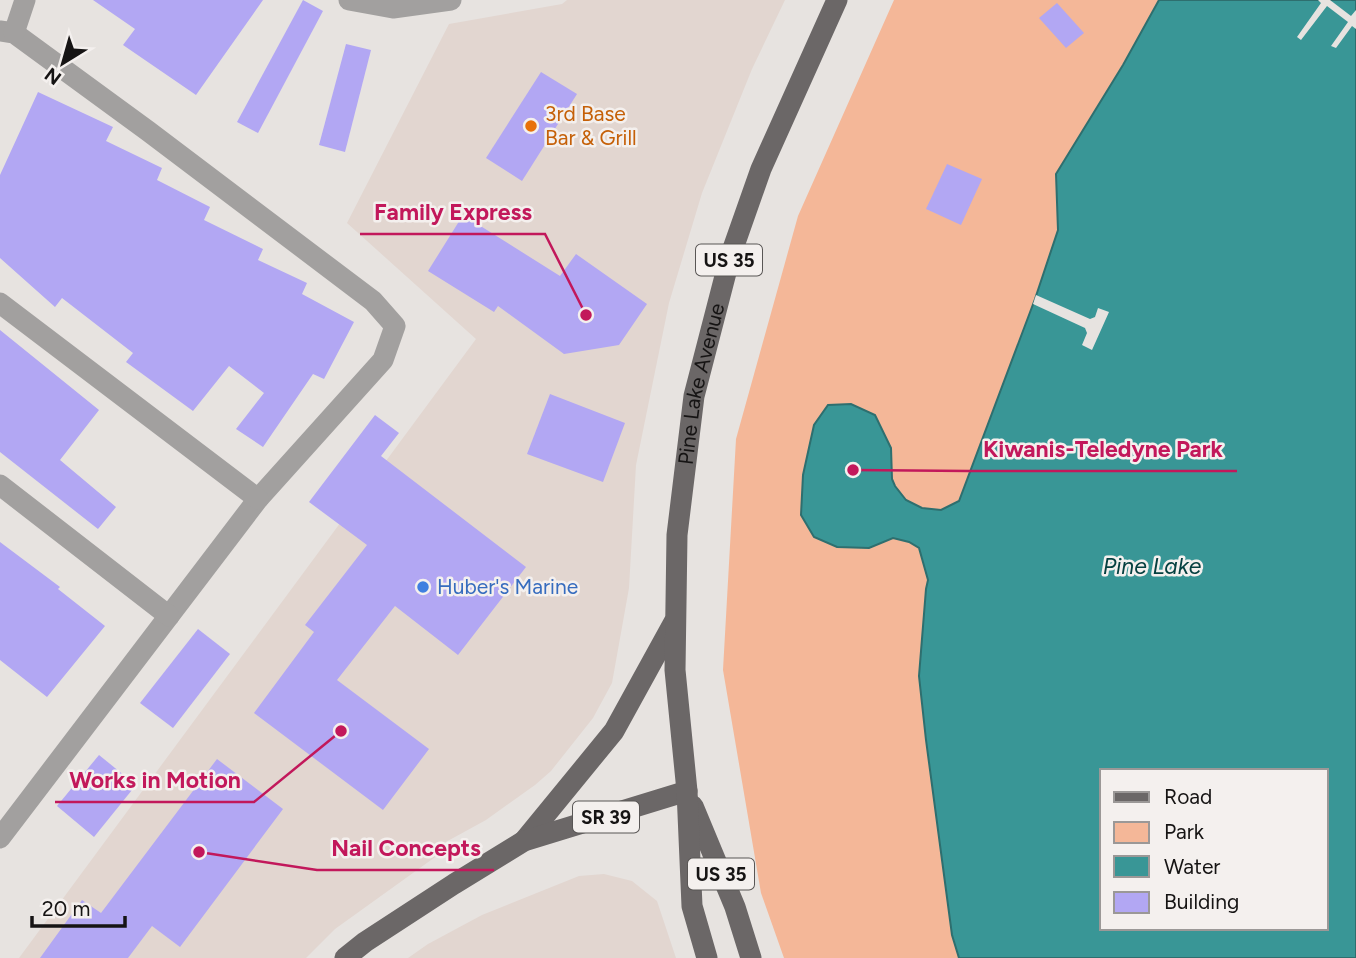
<svg xmlns="http://www.w3.org/2000/svg" width="1356" height="958" viewBox="0 0 1356 958" font-family="Figtree,sans-serif">
<rect width="100%" height="100%" fill="#e7e3e0"/>
<g fill="#e2d6d0">
<polygon points="567,0 785,0 752,69 702,193 669,303 636,465 629,588 612,683 593,718 551,771 535,785 486,820 433,849 438,855 335,929 306,958 19,958 476,339 347,223 449,24 562,4"/>
<polygon points="604,874 632,881 657,901 676,958 408,958 428,944 482,915 579,876"/>
</g>
<polygon fill="#f4b798" points="894,0 1159,0 1123,65 1056,174 1058,230 1035,299 959,501 943,534 926,589 926,740 952,935 959,958 784,958 761,893 723,670 736,439 798,216"/>
<path fill="#399696" stroke="#2e6f6f" stroke-width="2" fill-rule="evenodd" d="M 1159,0 L 1356,0 L 1356,958 L 959,958 L 952,935 L 926,740 L 919,676 L 926,589 L 928,580 L 919,548 L 909,542 L 893,538 L 869,548 L 837,547 L 814,537 L 801,515 L 803,475 L 814,425 L 828,405 L 851,404 L 875,415 L 891,448 L 892,479 L 895,486 L 906,500 L 922,508 L 941,510 L 959,501 L 1035,299 L 1058,230 L 1056,174 L 1123,65 ZM 1102,771 L 1326,771 L 1326,928 L 1102,928 Z"/>
<g fill="#e7e3e0">
<polygon points="1318,0 1330,0 1351,16 1356,10 1356,29 1352,26 1336,48 1331,46 1348,22 1327,6 1301,40 1297,37 1321,3"/>
<polygon points="1036,295 1090,319 1095,317 1098,308 1109,312 1092,350 1082,345 1087,333 1085,328 1033,304"/>
</g>
<g fill="#b2a7f3">
<polygon points="93,0 263,0 196,95 123,45 135,29"/>
<polygon points="303,0 323,11 258,133 237,122"/>
<polygon points="1057,3 1084,33 1066,48 1039,18"/>
<polygon points="346,44 371,50 345,152 319,145"/>
<polygon points="541,72 577,94 522,181 486,158"/>
<polygon points="38,92 113,127 106,141 162,168 157,180 210,207 204,220 263,249 258,260 307,283 302,294 354,322 324,379 313,374 263,447 236,429 264,393 229,366 193,411 126,362 133,353 62,298 55,307 0,258 0,175"/>
<polygon points="947,164 982,179 961,225 926,209"/>
<polygon points="463,215 560,276 576,254 647,304 619,345 564,354 498,306 494,312 428,271"/>
<polygon points="0,330 99,410 60,460 116,507 98,529 0,452"/>
<polygon points="550,394 625,423 603,482 527,454"/>
<polygon points="375,415 399,433 381,456 526,567 458,655 395,606 337,680 429,749 383,810 254,713 314,632 305,625 367,545 309,502"/>
<polygon points="0,542 60,587 58,589 105,626 47,697 0,660"/>
<polygon points="198,629 230,654 173,728 140,703"/>
<polygon points="99,755 136,785 94,837 57,806"/>
<polygon points="217,759 283,809 180,947 152,926 128,958 40,958 82,900 101,913"/>
</g>
<g fill="none" stroke-linecap="round" stroke-linejoin="round">
<g stroke="#a2a09f" stroke-width="21">
<polyline points="349,0 393,8 451,0"/>
<polyline points="0,31 14,33 148,131 373,301 395,326 383,360 258,499 0,838"/>
<polyline points="14,33 25,0"/>
<polyline points="0,303 258,499"/>
<polyline points="0,485 169,616"/>
</g>
<g stroke="#6b6767" stroke-width="21">
<polyline points="693,806 735,907 751,958"/>
<polyline points="524,841 614,731 674,622"/>
<polyline points="345,958 365,942 454,884 524,841 687,791"/>
<path id="s1" d="M 707,958 L 692,906 L 687,791 L 675,670 L 677,535 L 694,396 L 730,257 L 761,169 L 837,0"/>
</g>
</g>
<circle fill="#e8710a" stroke="#f4f0ee" stroke-width="2.5" cx="531" cy="126" r="7"/>
<circle fill="#3f7fe0" stroke="#f4f0ee" stroke-width="2.5" cx="423" cy="587" r="7"/>
<g text-anchor="middle" stroke-width="5" stroke-linejoin="round" paint-order="stroke">
<g fill="#f4f0ee" stroke="#595655" stroke-width="2">
<rect x="696" y="244.5" width="66" height="31" rx="5"/>
<rect x="573" y="801.5" width="66" height="31" rx="5"/>
<rect x="688" y="858.5" width="66" height="31" rx="5"/>
</g>
<g font-size="19" font-weight="bold" fill="#161414">
<text x="729" y="267">US 35</text>
<text x="606" y="824">SR 39</text>
<text x="721" y="881">US 35</text>
</g>
<g font-size="21" fill="#c56008" stroke="#f4f0ee" text-anchor="start">
<text x="545" y="121">3rd Base<tspan x="545" dy="24">Bar &amp; Grill</tspan></text>
</g>
<g font-size="21" fill="#161414" stroke="#f4f0ee">
<text dy="7" stroke="none"><textPath href="#s1" startOffset="579">Pine Lake Avenue</textPath></text>
</g>
<g font-size="21" fill="#366cbe" stroke="#f4f0ee" text-anchor="start">
<text x="437" y="594">Huber's Marine</text>
</g>
<g font-size="23" font-style="italic" fill="#054040" stroke="#f4f0ee">
<text x="1152" y="574">Pine Lake</text>
</g>
</g>
<path fill="none" stroke="#c2185b" stroke-width="2.5" d="M586 315L545 234H360M853 470L969 471H1237M341 731L254 802H55M199 852L317 870H494"/>
<g fill="#c2185b" stroke="#f4f0ee" stroke-width="2.5">
<circle cx="586" cy="315" r="7"/>
<circle cx="853" cy="470" r="7"/>
<circle cx="341" cy="731" r="7"/>
<circle cx="199" cy="852" r="7"/>
</g>
<g font-size="23" text-anchor="middle" font-weight="bold" fill="#c2185b" stroke="#f4f0ee" stroke-width="5" stroke-linejoin="round" paint-order="stroke">
<text x="453" y="220">Family Express</text>
<text x="1103" y="457">Kiwanis-Teledyne Park</text>
<text x="155" y="788">Works in Motion</text>
<text x="406" y="856">Nail Concepts</text>
</g>
<rect x="1100" y="769" width="228" height="161" fill="#f4f0ee" stroke="#9b9897" stroke-width="2"/>
<rect x="1114" y="792" width="35" height="10" fill="#6b6767" stroke="#9b9897" stroke-width="2"/>
<text x="1164" y="804" font-size="21" fill="#161414">Road</text>
<rect x="1114" y="822" width="35" height="21" fill="#f4b798" stroke="#9b9897" stroke-width="2"/>
<text x="1164" y="839" font-size="21" fill="#161414">Park</text>
<rect x="1114" y="856" width="35" height="21" fill="#399696" stroke="#9b9897" stroke-width="2"/>
<text x="1164" y="874" font-size="21" fill="#161414">Water</text>
<rect x="1114" y="892" width="35" height="21" fill="#b2a7f3" stroke="#9b9897" stroke-width="2"/>
<text x="1164" y="909" font-size="21" fill="#161414">Building</text>
<g transform="translate(63 63) rotate(217)" stroke="#f4f0ee" stroke-width="5" paint-order="stroke">
<path d="M0-5L12 26L0 18L-12 26Z" fill="#161414"/>
<text y="-10" font-size="19" font-weight="bold" text-anchor="middle" fill="#161414">N</text>
</g>
<path d="M32 916v10h93v-10" fill="none" stroke="#161414" stroke-width="3.5"/>
<text x="42" y="916" font-size="21" fill="#161414" stroke="#f4f0ee" stroke-width="5" paint-order="stroke">20 m</text>
</svg>
